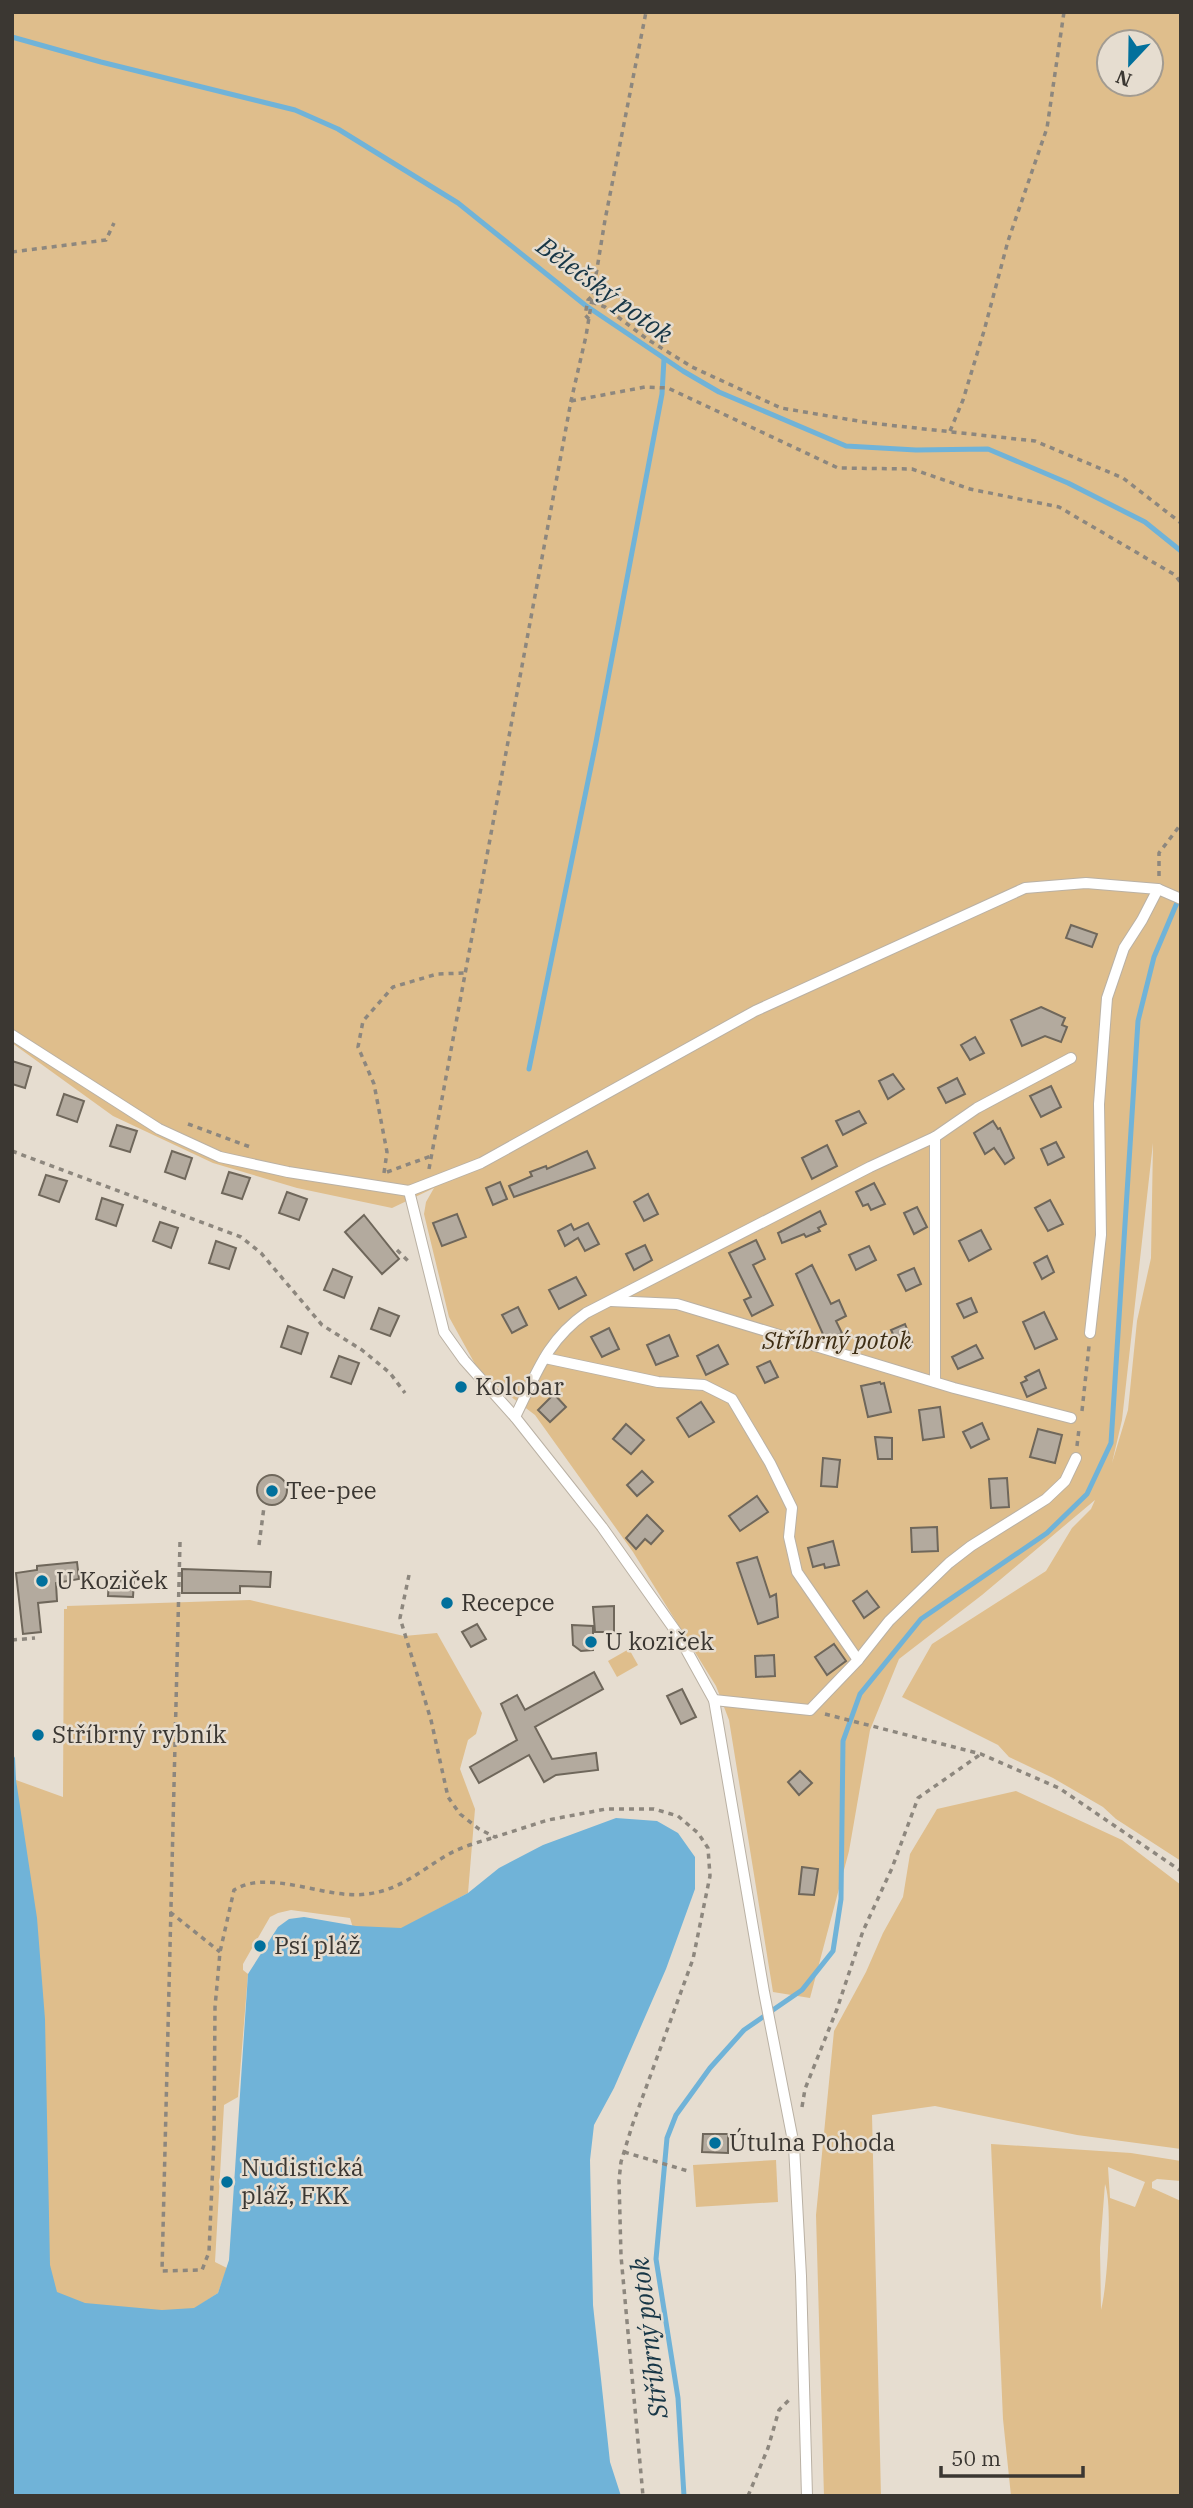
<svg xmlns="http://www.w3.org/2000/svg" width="1193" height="2508" viewBox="0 0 1193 2508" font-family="'IBM Plex Serif',serif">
<rect width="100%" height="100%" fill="#e6ddd0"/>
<g fill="#dfbe8c" fill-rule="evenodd">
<path d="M 12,12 L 1181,12 L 1181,1861 L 1116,1819 L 1103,1807 L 1053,1778 L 1009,1757 L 998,1745 L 902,1697 L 932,1644 L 1046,1571 L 1072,1528 L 1091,1509 L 1095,1500 L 982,1595 L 899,1659 L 870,1730 L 849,1851 L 810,1998 L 773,1992 L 729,1720 L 716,1686 L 633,1552 L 535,1415 L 480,1373 L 449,1317 L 424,1214 L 426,1202 L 434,1188 L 392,1208 L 297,1188 L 213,1163 L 113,1116 L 12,1043 ZM 1109,42 L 1151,42 L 1151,84 L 1109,84 ZM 1153,1143 L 1151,1258 L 1137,1321 L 1128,1410 L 1112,1463 L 1122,1420 Z"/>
<polygon points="250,1600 404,1636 437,1633 482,1713 476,1734 468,1740 460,1769 475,1809 468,1893 399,1930 353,1928 350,1918 291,1910 278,1913 270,1917 243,1964 243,1970 248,1974 238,2097 224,2105 215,2262 227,2268 218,2293 191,2311 159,2313 82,2306 55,2295 47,2267 16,1780 63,1797 64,1609 67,1609 67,1606"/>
<polygon points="629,1649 638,1665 617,1677 608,1661"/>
<polygon points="1016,1791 1122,1840 1181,1885 1181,2149 1077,2135 935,2106 872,2115 881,2496 824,2496 816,2215 834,2031 866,1972 883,1933 903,1897 910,1854 937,1809"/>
<path d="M 991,2144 L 1131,2153 L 1181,2161 L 1181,2181 L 1157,2179 L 1152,2182 L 1152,2188 L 1181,2201 L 1181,2496 L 1011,2496 L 1003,2419 ZM 1108,2167 L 1145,2182 L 1135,2207 L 1110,2198 ZM 1105,2184 C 1113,2206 1107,2287 1101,2310 L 1100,2248 Z"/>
<polygon points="776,2160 778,2202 696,2207 693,2165"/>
</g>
<polygon fill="#70b3d8" points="12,1753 15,1758 16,1780 37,1918 45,2019 50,2265 57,2292 85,2303 162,2310 194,2308 218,2293 229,2260 248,1974 278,1927 289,1919 304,1917 356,1926 401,1928 468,1893 499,1868 543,1845 616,1818 657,1821 678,1833 695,1857 695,1889 666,1969 614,2088 594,2125 590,2160 593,2305 610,2462 621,2496 12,2496"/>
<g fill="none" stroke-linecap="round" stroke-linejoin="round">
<g stroke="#70b3d8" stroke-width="5">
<polyline points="12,37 101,62 295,110 338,129 458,203 585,305 683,371 719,392 846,446 916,450 988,449 1068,483 1145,522 1181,551"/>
<polyline points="529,1069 596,742 662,394 664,359"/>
<polyline points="684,2496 678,2398 656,2259 667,2138 676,2115 710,2068 744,2030 802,1990 833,1951 841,1899 843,1741 860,1694 921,1619 1047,1533 1087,1494 1111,1443 1138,1021 1154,957 1179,898"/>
</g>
</g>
<g fill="#b3aa9e" stroke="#6f675b" stroke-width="2">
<polygon points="1071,925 1097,934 1092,947 1066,938"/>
<polygon points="1041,1007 1065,1018 1062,1025 1067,1027 1061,1042 1045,1036 1022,1046 1011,1020"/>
<polygon points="975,1037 984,1053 970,1060 961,1045"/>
<polygon points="12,1061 31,1067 25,1088 12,1084"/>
<polygon points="893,1074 904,1089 888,1099 879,1081"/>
<polygon points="957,1078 965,1094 946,1103 938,1088"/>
<polygon points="1051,1086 1061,1107 1041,1117 1030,1096"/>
<polygon points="64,1094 84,1101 77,1122 57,1115"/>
<polygon points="859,1111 866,1123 843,1135 836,1121"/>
<polygon points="993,1121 998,1129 1000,1128 1014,1158 1005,1164 994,1148 985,1154 974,1133"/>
<polygon points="117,1125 137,1131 130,1152 110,1146"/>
<polygon points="1056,1142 1064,1157 1048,1165 1041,1149"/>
<polygon points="827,1145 837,1166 812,1179 802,1158"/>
<polygon points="172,1151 192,1158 185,1179 165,1172"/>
<polygon points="587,1151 595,1168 514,1197 509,1186 532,1176 530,1172 546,1166 547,1169"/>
<polygon points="229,1172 250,1178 242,1199 222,1193"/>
<polygon points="46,1175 67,1181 59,1202 39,1195"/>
<polygon points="500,1182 507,1199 493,1205 486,1188"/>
<polygon points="874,1183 885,1204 871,1210 868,1204 863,1206 856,1192"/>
<polygon points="287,1192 307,1199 299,1220 279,1213"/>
<polygon points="648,1194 658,1214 644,1221 634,1202"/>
<polygon points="102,1198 123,1205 116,1226 96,1219"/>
<polygon points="1050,1200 1063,1224 1048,1231 1035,1208"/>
<polygon points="917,1207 927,1227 914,1234 904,1213"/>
<polygon points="820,1211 826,1224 818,1228 820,1231 806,1237 804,1234 782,1243 778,1233"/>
<polygon points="457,1214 466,1237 442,1246 433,1223"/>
<polygon points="364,1215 399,1259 382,1274 345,1232"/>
<polygon points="160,1222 178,1228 171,1248 153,1241"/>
<polygon points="588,1223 599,1244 585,1251 578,1238 565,1246 558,1231 571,1224 574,1230"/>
<polygon points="981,1230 991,1249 969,1261 959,1241"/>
<polygon points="756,1240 765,1259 753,1265 773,1305 752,1316 744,1300 751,1297 729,1253"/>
<polygon points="216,1241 236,1248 229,1269 209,1263"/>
<polygon points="645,1245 652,1260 634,1270 626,1254"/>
<polygon points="869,1246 876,1260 856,1270 849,1255"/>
<polygon points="1047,1256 1054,1272 1042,1279 1034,1263"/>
<polygon points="812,1265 831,1304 839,1300 846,1316 836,1321 842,1333 826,1341 796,1274"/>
<polygon points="914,1268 921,1284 906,1291 898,1275"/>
<polygon points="333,1269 352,1277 344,1298 324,1290"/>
<polygon points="576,1277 586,1295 559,1309 549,1290"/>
<polygon points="971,1298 977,1312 964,1318 957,1304"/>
<polygon points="518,1307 527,1325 512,1333 502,1315"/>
<polygon points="379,1308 399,1316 390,1336 371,1329"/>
<polygon points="1044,1312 1057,1339 1035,1349 1023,1322"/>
<polygon points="905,1324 912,1342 899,1346 891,1330"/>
<polygon points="288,1326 308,1333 301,1354 281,1347"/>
<polygon points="609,1328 619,1349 602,1357 591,1337"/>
<polygon points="669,1335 678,1356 656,1365 647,1345"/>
<polygon points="718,1345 728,1364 706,1375 697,1356"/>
<polygon points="976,1345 983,1358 958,1369 952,1357"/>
<polygon points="339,1356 359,1363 351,1384 331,1377"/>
<polygon points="770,1361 778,1377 765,1383 757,1367"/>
<polygon points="1039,1370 1046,1388 1027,1397 1021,1383 1027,1380 1025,1377"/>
<polygon points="880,1382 881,1384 884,1383 891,1412 868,1417 861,1386"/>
<polygon points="554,1394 566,1407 550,1422 538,1410"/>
<polygon points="701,1402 714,1422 689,1437 677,1418"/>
<polygon points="940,1407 944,1437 923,1440 919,1410"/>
<polygon points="982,1423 989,1439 971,1448 963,1432"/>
<polygon points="626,1424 644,1440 631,1454 613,1439"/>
<polygon points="1038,1429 1062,1435 1055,1463 1030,1457"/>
<polygon points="875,1437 892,1438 892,1459 878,1459"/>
<polygon points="823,1458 840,1460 837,1487 821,1486"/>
<polygon points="642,1471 653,1482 637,1496 627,1485"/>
<circle cx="272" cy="1490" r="15"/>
<polygon points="1007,1478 1009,1507 991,1508 989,1479"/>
<polygon points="757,1496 768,1512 740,1531 729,1516"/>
<polygon points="647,1515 663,1531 651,1544 645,1539 636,1549 626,1538"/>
<polygon points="937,1527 938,1551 912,1552 911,1528"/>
<polygon points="833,1541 839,1565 825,1568 824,1564 813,1567 808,1548"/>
<polygon points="757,1557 770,1597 776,1594 778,1617 758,1624 737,1563"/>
<polygon points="77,1562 79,1579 56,1583 57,1601 38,1603 41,1632 23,1634 16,1573 37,1570 37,1566"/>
<polygon points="182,1569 271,1572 270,1587 240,1586 240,1593 182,1593"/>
<polygon points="109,1580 134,1581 133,1597 108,1596"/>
<polygon points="867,1591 879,1607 864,1618 853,1601"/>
<polygon points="614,1606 614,1632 595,1632 593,1607"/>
<polygon points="477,1624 486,1639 471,1647 462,1632"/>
<polygon points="572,1625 593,1626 593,1650 581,1651 573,1645"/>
<polygon points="834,1644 846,1661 827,1675 815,1657"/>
<polygon points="774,1655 775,1676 756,1677 755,1656"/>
<polygon points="594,1672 603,1689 535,1727 552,1759 596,1753 598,1770 556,1775 544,1782 529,1755 479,1783 470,1767 517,1740 501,1704 517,1695 525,1710"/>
<polygon points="682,1689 696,1717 681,1724 667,1696"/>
<polygon points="800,1771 812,1783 799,1795 788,1782"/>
<polygon points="802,1867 818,1869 814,1895 799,1894"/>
<polygon points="703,2134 728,2134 728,2153 702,2152"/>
</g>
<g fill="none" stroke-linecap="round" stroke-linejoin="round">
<g stroke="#bab1a4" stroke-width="12">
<g id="lane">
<polyline points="12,1035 159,1129 220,1157 288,1172 409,1191 481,1163 755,1011 1025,888 1086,883 1158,889 1181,899"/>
<polyline points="409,1191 444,1332 464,1360 515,1417 602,1527 677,1633 714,1700 764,1992 794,2146 801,2276 807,2496"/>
<polyline points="611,1301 677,1304 954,1388 1071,1418"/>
<polyline points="1090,1333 1101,1235 1099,1104 1107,998 1124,948 1142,920 1158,889"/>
<polyline points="545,1358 658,1382 704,1385 732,1399 770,1463 792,1508 789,1537 797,1572 858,1660"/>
<polyline points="935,1382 935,1137"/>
<path d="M 515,1417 C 536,1375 546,1341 586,1313 L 870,1167 L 935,1137 L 977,1108 L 1071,1058"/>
<polyline points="714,1700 810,1710 858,1660 889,1621 949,1563 971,1546 1046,1499 1065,1481 1076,1458"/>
</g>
</g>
<g stroke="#8d877e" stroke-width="3.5" stroke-dasharray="5 5" stroke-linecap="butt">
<polyline points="12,252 106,240 114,223"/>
<polyline points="592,302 605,307 647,339 692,367 781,408 870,423 1035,441 1123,478 1181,523"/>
<polyline points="589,319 585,315 588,300 592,296"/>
<polyline points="571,401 645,387 668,388 838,468 912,469 970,489 1059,507 1175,575 1181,583"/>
<polyline points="950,431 963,400 984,331 1008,241 1047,128 1064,12"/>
<polyline points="1159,876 1159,853 1181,824"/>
<polyline points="188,1124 253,1148"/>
<polyline points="12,1151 241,1237 261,1253 322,1325 362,1350 390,1373 405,1393"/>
<polyline points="429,1169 571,401 586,336 605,220 646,12"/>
<polyline points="387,1172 431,1156"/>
<polyline points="384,1173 387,1152 374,1084 358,1047 363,1021 393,987 437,974 465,973"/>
<polyline points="397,1250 411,1264"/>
<polyline points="1082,1411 1089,1346"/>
<polyline points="1077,1446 1079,1429"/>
<path d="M 180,1542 L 162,2271 L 202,2270 L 209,2252 L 214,2139 L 215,2007 L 220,1952 L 234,1890 C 269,1868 326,1900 367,1894 C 401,1890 421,1870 449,1854 C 463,1846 480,1842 495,1837"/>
<polyline points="259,1545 264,1507"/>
<polyline points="409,1575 400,1618 431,1720 448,1797 460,1814 479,1829 495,1837 548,1820 606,1809 654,1809 678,1816 698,1833 708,1848 710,1876 693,1959 632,2126 621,2162 619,2180 621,2256 643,2496"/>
<polyline points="12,1640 35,1638"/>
<polyline points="825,1714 981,1754 1059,1788 1181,1871"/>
<polyline points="170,1912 220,1952"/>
<polyline points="802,2107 805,2089 837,2009 863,1931 892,1868 918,1798 981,1754"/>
<polyline points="624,2152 688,2171"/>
<polyline points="748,2496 768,2448 779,2410 791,2398"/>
<polyline points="958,2496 958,2495"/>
</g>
<use href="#lane" stroke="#fff" stroke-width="10"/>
</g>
<g fill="#01709c" stroke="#e6ddd0" stroke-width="2.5">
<circle cx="461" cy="1387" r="7"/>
<circle cx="272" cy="1491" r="7"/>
<circle cx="42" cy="1581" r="7"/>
<circle cx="447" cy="1603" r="7"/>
<circle cx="591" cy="1642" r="7"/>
<circle cx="38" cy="1735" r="7"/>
<circle cx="260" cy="1946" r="7"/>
<circle cx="715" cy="2143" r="7"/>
<circle cx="227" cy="2182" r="7"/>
</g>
<g text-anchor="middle" stroke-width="5" stroke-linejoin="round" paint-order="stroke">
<g font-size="24" font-style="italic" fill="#3e2e14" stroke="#e6ddd0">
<text x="837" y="1349">Stříbrný potok</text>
</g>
<g font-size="24" fill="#3b3732" stroke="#e6ddd0" text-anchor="start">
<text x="475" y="1395">Kolobar</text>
<text x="286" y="1499">Tee-pee</text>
<text x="56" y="1589">U Koziček</text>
<text x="461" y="1611">Recepce</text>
<text x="605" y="1650">U koziček</text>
<text x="52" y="1743">Stříbrný rybník</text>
<text x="274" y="1954">Psí pláž</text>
<text x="729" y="2151">Útulna Pohoda</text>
<text x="241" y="2176">Nudistická<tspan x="241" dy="28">pláž, FKK</tspan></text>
</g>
<g font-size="26" font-style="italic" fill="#173646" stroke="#e6ddd0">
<text transform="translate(605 290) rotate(36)" y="9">Bělečský potok</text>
<text transform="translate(649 2338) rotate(-97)" y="9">Stříbrný potok</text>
</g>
</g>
<rect width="1193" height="2508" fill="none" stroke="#3b3732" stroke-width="28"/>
<g transform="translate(1130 63) rotate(202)"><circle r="33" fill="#e6ddd0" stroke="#a29b91" stroke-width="2"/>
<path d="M0-5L12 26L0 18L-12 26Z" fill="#01709c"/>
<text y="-10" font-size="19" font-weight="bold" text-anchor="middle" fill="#3b3732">N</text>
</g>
<path d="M941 2466v10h142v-10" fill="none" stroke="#3b3732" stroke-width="3.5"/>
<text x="951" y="2466" font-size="21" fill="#3b3732" stroke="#e6ddd0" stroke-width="5" paint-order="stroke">50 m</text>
</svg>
